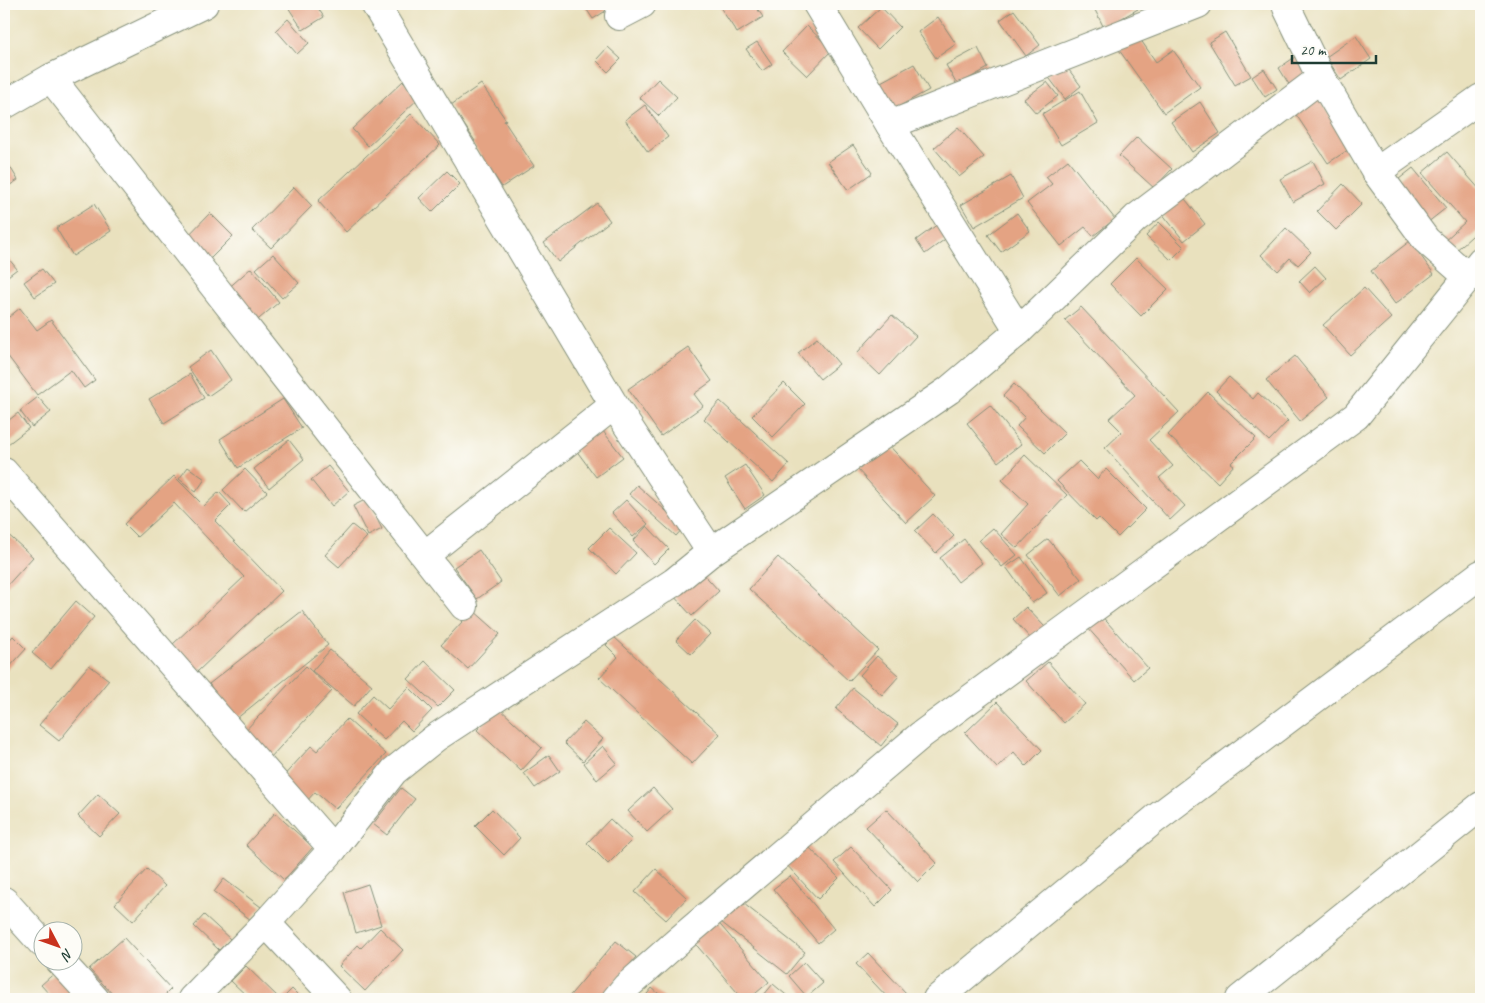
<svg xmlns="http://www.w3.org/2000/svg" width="1485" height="1003" viewBox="0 0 1485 1003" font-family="Caveat,sans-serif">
<rect width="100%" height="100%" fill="#fdfcf7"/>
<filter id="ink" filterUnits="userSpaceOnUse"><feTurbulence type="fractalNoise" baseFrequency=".02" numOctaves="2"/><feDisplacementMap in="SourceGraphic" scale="10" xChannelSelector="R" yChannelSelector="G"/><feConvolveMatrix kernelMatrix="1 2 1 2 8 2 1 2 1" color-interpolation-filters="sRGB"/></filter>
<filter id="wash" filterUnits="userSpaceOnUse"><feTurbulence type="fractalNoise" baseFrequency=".0096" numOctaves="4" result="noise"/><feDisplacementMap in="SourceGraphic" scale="20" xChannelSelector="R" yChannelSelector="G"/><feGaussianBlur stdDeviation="1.12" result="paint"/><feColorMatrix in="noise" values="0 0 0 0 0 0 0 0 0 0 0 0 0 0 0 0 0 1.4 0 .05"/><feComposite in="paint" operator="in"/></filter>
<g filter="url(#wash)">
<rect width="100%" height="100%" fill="#e9e1be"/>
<g id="blocks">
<g fill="#e4a383">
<polygon points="286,4 315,4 324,17 303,30"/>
<polygon points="583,4 614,4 615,5 593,19"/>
<polygon points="718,4 754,4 763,17 737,33"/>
<polygon points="1092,4 1135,4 1138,9 1104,28"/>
<polygon points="881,7 900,27 878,49 858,28"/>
<polygon points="1014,10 1040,45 1026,56 1000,20"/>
<polygon points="938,17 956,44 936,58 918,32"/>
<polygon points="288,19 309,43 297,54 276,30"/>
<polygon points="807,26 832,50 807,76 782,52"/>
<polygon points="1225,32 1251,76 1235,85 1209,42"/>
<polygon points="1138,36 1156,62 1173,50 1200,87 1164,113 1119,50"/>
<polygon points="1356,36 1371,59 1341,80 1326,57"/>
<polygon points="757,42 772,64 762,71 746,49"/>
<polygon points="608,47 621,59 608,72 596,60"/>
<polygon points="978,48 988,68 957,85 946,65"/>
<polygon points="1295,57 1307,75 1290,86 1279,68"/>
<polygon points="1063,62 1081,86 1065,99 1047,75"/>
<polygon points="914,64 929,90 894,109 879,83"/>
<polygon points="1264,69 1277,89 1265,97 1252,77"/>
<polygon points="658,79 677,97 659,116 640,98"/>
<polygon points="403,81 419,98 368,146 352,129"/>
<polygon points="1047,82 1058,96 1036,113 1024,99"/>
<polygon points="481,84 506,120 504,121 534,166 502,187 472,143 475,141 451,105"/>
<polygon points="1080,91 1098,123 1061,145 1042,114"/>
<polygon points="1314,92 1351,148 1328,163 1291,107"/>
<polygon points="1200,102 1220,133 1192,152 1171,122"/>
<polygon points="645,105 668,137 648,152 625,120"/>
<polygon points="411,114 440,145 346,232 318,201"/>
<polygon points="958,127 984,157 959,177 934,148"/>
<polygon points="1137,137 1172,169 1154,188 1119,156"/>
<polygon points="853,145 872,173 848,190 828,162"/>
<polygon points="1447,152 1481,191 1481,228 1452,254 1442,243 1465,222 1422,173"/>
<polygon points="4,157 18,180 4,189"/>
<polygon points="1068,160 1115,219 1093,236 1085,227 1061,246 1027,203 1052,184 1046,177"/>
<polygon points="1313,161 1325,184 1293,202 1280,179"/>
<polygon points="1413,168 1446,208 1427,223 1394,183"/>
<polygon points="447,171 460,184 432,212 419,198"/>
<polygon points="1011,176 1023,198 974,227 961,205"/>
<polygon points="1343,184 1362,204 1336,230 1317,211"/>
<polygon points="294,187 312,206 271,248 252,230"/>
<polygon points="1182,195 1205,224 1184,241 1161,212"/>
<polygon points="597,203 610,221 558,262 544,243"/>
<polygon points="94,204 111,231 73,256 56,228"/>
<polygon points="210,213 233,236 207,262 184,240"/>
<polygon points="1017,213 1030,231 1001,252 988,235"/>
<polygon points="1159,222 1184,247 1171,260 1146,236"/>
<polygon points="938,224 948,237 925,254 916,240"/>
<polygon points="1286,228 1311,252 1298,265 1290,258 1278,271 1261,255"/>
<polygon points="1410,241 1434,274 1395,304 1371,271"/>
<polygon points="4,253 17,269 4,279"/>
<polygon points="273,254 299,283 282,298 256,269"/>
<polygon points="1136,258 1168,289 1141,316 1110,284"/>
<polygon points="1315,266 1326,278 1310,293 1299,281"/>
<polygon points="251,268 279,302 253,324 225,291"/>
<polygon points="42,269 54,284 35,297 24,282"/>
<polygon points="1364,288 1391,318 1350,355 1323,325"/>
<polygon points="1081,307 1179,412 1149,440 1173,466 1159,478 1185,506 1170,520 1105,448 1122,432 1109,419 1135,395 1065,320"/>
<polygon points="20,308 37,330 51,320 95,380 84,388 71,370 37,395 4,351 4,321"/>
<polygon points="892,315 916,336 880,375 857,353"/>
<polygon points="817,338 839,364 820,379 798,353"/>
<polygon points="688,347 712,381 694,394 703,406 661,436 628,389"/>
<polygon points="211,350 231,380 208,396 188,367"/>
<polygon points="1295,356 1329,397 1300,421 1266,380"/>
<polygon points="190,374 204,398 164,423 149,399"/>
<polygon points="1229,377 1253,399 1258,393 1288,421 1269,441 1216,391"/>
<polygon points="784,383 805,404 773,437 752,416"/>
<polygon points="1014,384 1065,433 1045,453 1017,426 1025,417 1003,396"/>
<polygon points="1208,392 1256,438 1231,463 1234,465 1218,483 1168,435"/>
<polygon points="38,397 51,412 32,427 20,411"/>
<polygon points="283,399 302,428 238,468 220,439"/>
<polygon points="720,401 789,464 773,482 704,419"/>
<polygon points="990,405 1021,444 998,462 967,423"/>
<polygon points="18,413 29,428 4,447 4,424"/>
<polygon points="596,422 623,457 596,477 570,442"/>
<polygon points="289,440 304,459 269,488 254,469"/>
<polygon points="886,442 935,496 906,523 857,469"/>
<polygon points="1025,455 1067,495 1017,548 1001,534 1028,504 1002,480"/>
<polygon points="1079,461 1097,479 1106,469 1146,509 1118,537 1099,518 1096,521 1057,481"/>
<polygon points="745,465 765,495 745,509 725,478"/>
<polygon points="328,466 349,491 332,506 311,480"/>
<polygon points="188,467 205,479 196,492 179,479"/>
<polygon points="245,469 267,492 244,512 223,490"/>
<polygon points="174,476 204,506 219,492 231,505 215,521 282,591 197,672 172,645 244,577 174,503 137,537 124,524"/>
<polygon points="637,485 684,527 676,536 629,494"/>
<polygon points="367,499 382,529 368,536 353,506"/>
<polygon points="626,500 648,524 633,537 612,513"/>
<polygon points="933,514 954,536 936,553 915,531"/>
<polygon points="352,525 367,537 339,567 325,555"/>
<polygon points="647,526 669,549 654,564 633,541"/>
<polygon points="609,528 636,553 616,574 589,548"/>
<polygon points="993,528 1017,555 1002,567 979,540"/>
<polygon points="4,531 33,557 4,589"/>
<polygon points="964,539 982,563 958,582 940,558"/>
<polygon points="1048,539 1081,579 1060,596 1028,555"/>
<polygon points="479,550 501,582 477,599 454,567"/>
<polygon points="778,557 878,650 849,681 749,589"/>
<polygon points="1021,557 1047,593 1032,603 1006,567"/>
<polygon points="700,570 719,591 692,616 672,594"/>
<polygon points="76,601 94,617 51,669 32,653"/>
<polygon points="1026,607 1045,627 1031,639 1013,619"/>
<polygon points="473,610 500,634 468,669 441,645"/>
<polygon points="302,611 328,645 236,719 209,684"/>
<polygon points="1099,613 1148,668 1134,680 1086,626"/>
<polygon points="695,620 710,634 691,654 676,640"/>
<polygon points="13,636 26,649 6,671 4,669 4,646"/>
<polygon points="614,637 720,734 692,764 599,678 618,657 606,645"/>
<polygon points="330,650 372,685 354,706 312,671"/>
<polygon points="877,656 899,676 882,695 860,675"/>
<polygon points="425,661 455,690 438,707 408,679"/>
<polygon points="1048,662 1085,704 1064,723 1026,681"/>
<polygon points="89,665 109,680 59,741 39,725"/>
<polygon points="306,666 332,691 269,759 242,734"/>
<polygon points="409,687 432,710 412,731 402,721 384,740 356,714 373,695 388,709"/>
<polygon points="853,688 898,724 881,746 836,709"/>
<polygon points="997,702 1042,750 1026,766 1014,752 997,768 965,733"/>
<polygon points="498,707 542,748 521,771 477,730"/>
<polygon points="347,719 386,754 335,809 315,792 305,803 280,780 311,746 317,751"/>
<polygon points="584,722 603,739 583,761 564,743"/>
<polygon points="603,746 617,763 597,780 584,763"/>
<polygon points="549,755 560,771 535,788 524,773"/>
<polygon points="401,788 415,799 387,835 373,824"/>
<polygon points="653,788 672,809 647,832 628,811"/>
<polygon points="98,794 120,814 99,836 78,816"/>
<polygon points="492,809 520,838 504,855 475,826"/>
<polygon points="886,809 937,863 918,882 866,827"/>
<polygon points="275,813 313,847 284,880 246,845"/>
<polygon points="610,819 632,840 608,864 587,843"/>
<polygon points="806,844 839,878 818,899 785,863"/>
<polygon points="851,847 892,890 875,907 834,862"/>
<polygon points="147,869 165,886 133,921 115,904"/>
<polygon points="656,869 687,898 666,920 635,892"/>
<polygon points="790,876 834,929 818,943 773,889"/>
<polygon points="224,879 261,907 251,920 214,892"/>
<polygon points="368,884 381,925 356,933 344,892"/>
<polygon points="739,900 805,952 787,974 721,922"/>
<polygon points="204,915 230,939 219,950 194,926"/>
<polygon points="716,920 769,982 749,999 743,999 692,940"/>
<polygon points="380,928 403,950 365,991 339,966 358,945 361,948"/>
<polygon points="124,938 171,989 161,999 117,999 89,969"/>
<polygon points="616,941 636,957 601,999 567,999"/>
<polygon points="868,953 907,994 902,999 889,999 856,964"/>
<polygon points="804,962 823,983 807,997 789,976"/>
<polygon points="246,966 280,999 250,999 231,981"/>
<polygon points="58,970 83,999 44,999 49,994 41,985"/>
<polygon points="773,984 791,999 768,999 763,996"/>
<polygon points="652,988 665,999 643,999"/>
<polygon points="292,989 302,999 282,999"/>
</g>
</g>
</g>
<g filter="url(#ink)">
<use href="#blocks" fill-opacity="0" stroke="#848f79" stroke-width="1"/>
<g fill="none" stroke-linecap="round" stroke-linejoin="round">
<g stroke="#848f79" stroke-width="30">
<g id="street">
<polyline points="375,4 614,405 711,552"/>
<polyline points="1287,8 1321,78 1376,172 1426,240 1468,277"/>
<polyline points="619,16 642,4"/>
<polyline points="51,78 464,606"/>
<polyline points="4,105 51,78 204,4"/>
<polyline points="890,125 1198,4"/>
<polyline points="1376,172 1481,98"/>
<polyline points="1019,331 1136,218 1321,78"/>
<polyline points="4,472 333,849"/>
<polyline points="425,555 614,405"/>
<polyline points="4,901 42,943"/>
<polyline points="266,923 337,999"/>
<polyline points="59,960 95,999"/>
<polyline points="192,999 266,923 333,849 394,771 435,738 674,582 711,552 949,390 1019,331 890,125 817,4"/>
<polyline points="616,999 626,987 678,941 921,735 1356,416 1481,261"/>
<polyline points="937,999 1155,819 1481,574"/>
<polyline points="1240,999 1481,806"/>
</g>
</g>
<use href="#street" stroke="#fff" stroke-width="28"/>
</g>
</g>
<rect width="1485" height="1003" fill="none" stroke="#fdfcf7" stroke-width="20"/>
<g transform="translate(58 946) rotate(131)"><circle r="24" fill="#fdfcf7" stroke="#a4b0a9"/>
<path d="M0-4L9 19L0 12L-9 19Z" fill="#c8321e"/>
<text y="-8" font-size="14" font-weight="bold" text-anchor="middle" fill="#1f3d34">N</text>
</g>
<path d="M1292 55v8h84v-8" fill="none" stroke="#1f3d34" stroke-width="2.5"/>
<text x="1300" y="55" font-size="15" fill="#1f3d34" stroke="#fdfcf7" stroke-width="4" paint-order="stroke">20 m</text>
</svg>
